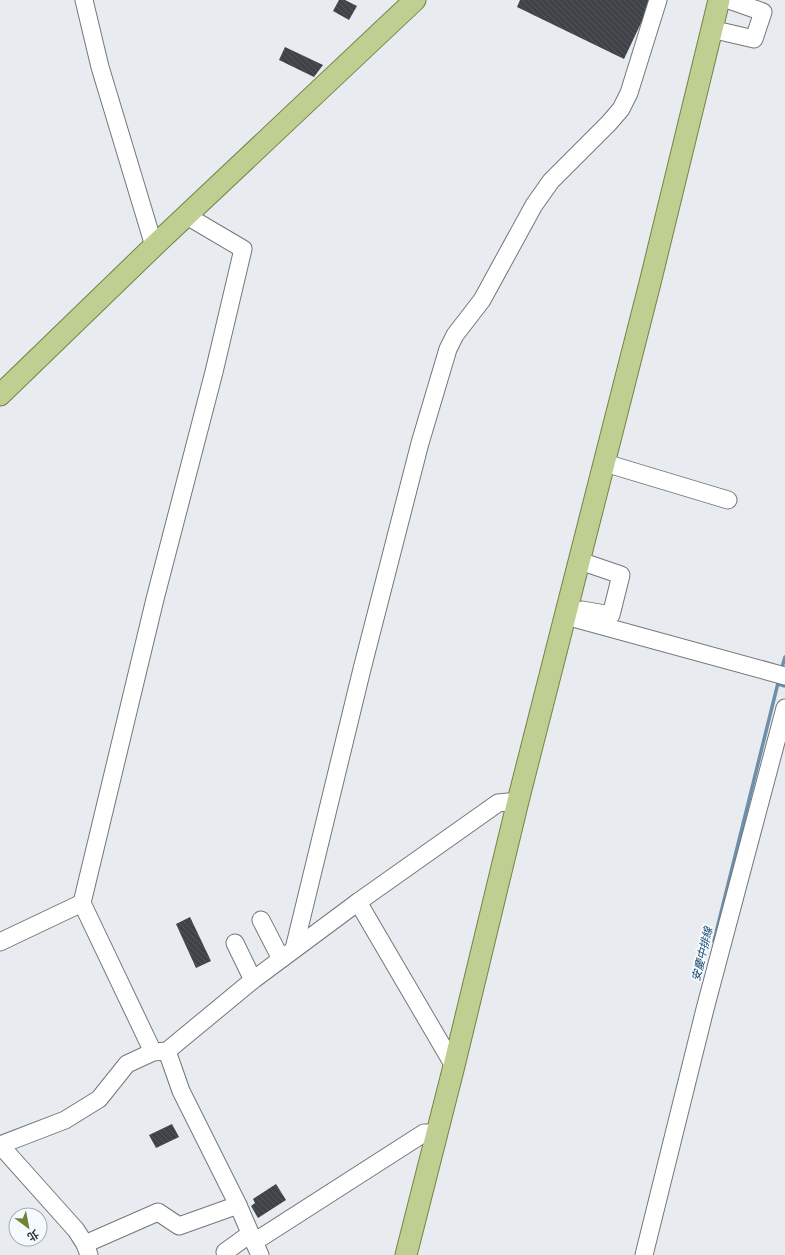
<svg xmlns="http://www.w3.org/2000/svg" width="785" height="1255" viewBox="0 0 785 1255" font-family="'Public Sans','Noto Sans TC',sans-serif">
<defs>
<pattern id="building-back-hatch" width="6" height="6" patternUnits="userSpaceOnUse"><rect width="6" height="6" fill="#3f4347"/><path d="M-1 5l2 2M0 0l6 6M5-1l2 2" fill="none" stroke="#53565a"/></pattern>
</defs>
<rect width="100%" height="100%" fill="#e8ecf1"/>
<g fill="none" stroke-linecap="round" stroke-linejoin="round">
<g stroke="#6e8fac" stroke-width="3.5">
<polyline points="781,671 785,657"/>
<polyline points="778,684 785,686"/>
<polyline points="714,941 779,679"/>
</g>
</g>
<g fill="url(#building-back-hatch)">
<polygon points="339,0 345,0 357,6 349,20 333,11"/>
<polygon points="520,0 652,0 624,59 517,7"/>
<polygon points="285,47 323,65 314,77 279,60"/>
<polygon points="190,917 211,961 196,968 176,924"/>
<polygon points="172,1124 179,1137 156,1148 149,1135"/>
<polygon points="276,1184 286,1200 258,1218 251,1206 255,1203 253,1199"/>
</g>
<g fill="none" stroke-linecap="round" stroke-linejoin="round">
<g stroke="#73777b" stroke-width="19">
<g id="minor">
<polyline points="84,0 100,67 154,246"/>
<polyline points="711,29 754,39 763,12 729,0"/>
<polyline points="605,463 728,500"/>
<polyline points="580,561 621,575 611,615 582,610"/>
<polyline points="566,616 785,676"/>
<polyline points="358,902 454,1066"/>
<polyline points="261,920 281,959"/>
<polyline points="0,942 82,903"/>
<polyline points="235,943 253,980"/>
<polyline points="294,949 362,669 420,443 448,349 455,335 482,300 534,205 551,181 609,123 621,109 629,93 658,0"/>
<polyline points="167,1051 181,1091 238,1205 254,1242 260,1255"/>
<polyline points="153,1052 82,903 155,599 214,372 243,249 187,216"/>
<polyline points="0,1145 65,1120 99,1099 127,1064 153,1052 167,1051 253,980 358,902 498,803 518,801"/>
<polyline points="0,1145 76,1230 85,1244 89,1255"/>
<polyline points="254,1242 424,1133 437,1133"/>
<polyline points="85,1244 158,1212 179,1226 238,1205"/>
<polyline points="225,1252 250,1234"/>
<polyline points="644,1255 705,1009 785,708"/>
</g>
</g>
<g stroke="#728442" stroke-width="23">
<g id="major">
<polyline points="0,395 154,246 415,0"/>
<polyline points="406,1255 454,1066 518,801 650,283 719,0"/>
</g>
</g>
<use href="#minor" stroke="#fff" stroke-width="17"/>
<use href="#major" stroke="#bfcf92" stroke-width="21"/>
</g>
<g text-anchor="middle" stroke-width="4" stroke-linejoin="round" paint-order="stroke">
<g font-size="11" font-style="italic" fill="#164970" stroke="#f5fafe">
<text transform="translate(702 954) rotate(-76)" y="4">安慶中排線</text>
</g>
</g>
<g transform="translate(28 1227) rotate(148)"><circle r="19" fill="#f5fafe" stroke="#a7abae"/>
<path d="M0-3L7 15L0 10L-7 15Z" fill="#6e8334"/>
<text y="-6" font-size="11" font-weight="bold" text-anchor="middle" fill="#333436">北</text>
</g>
</svg>
